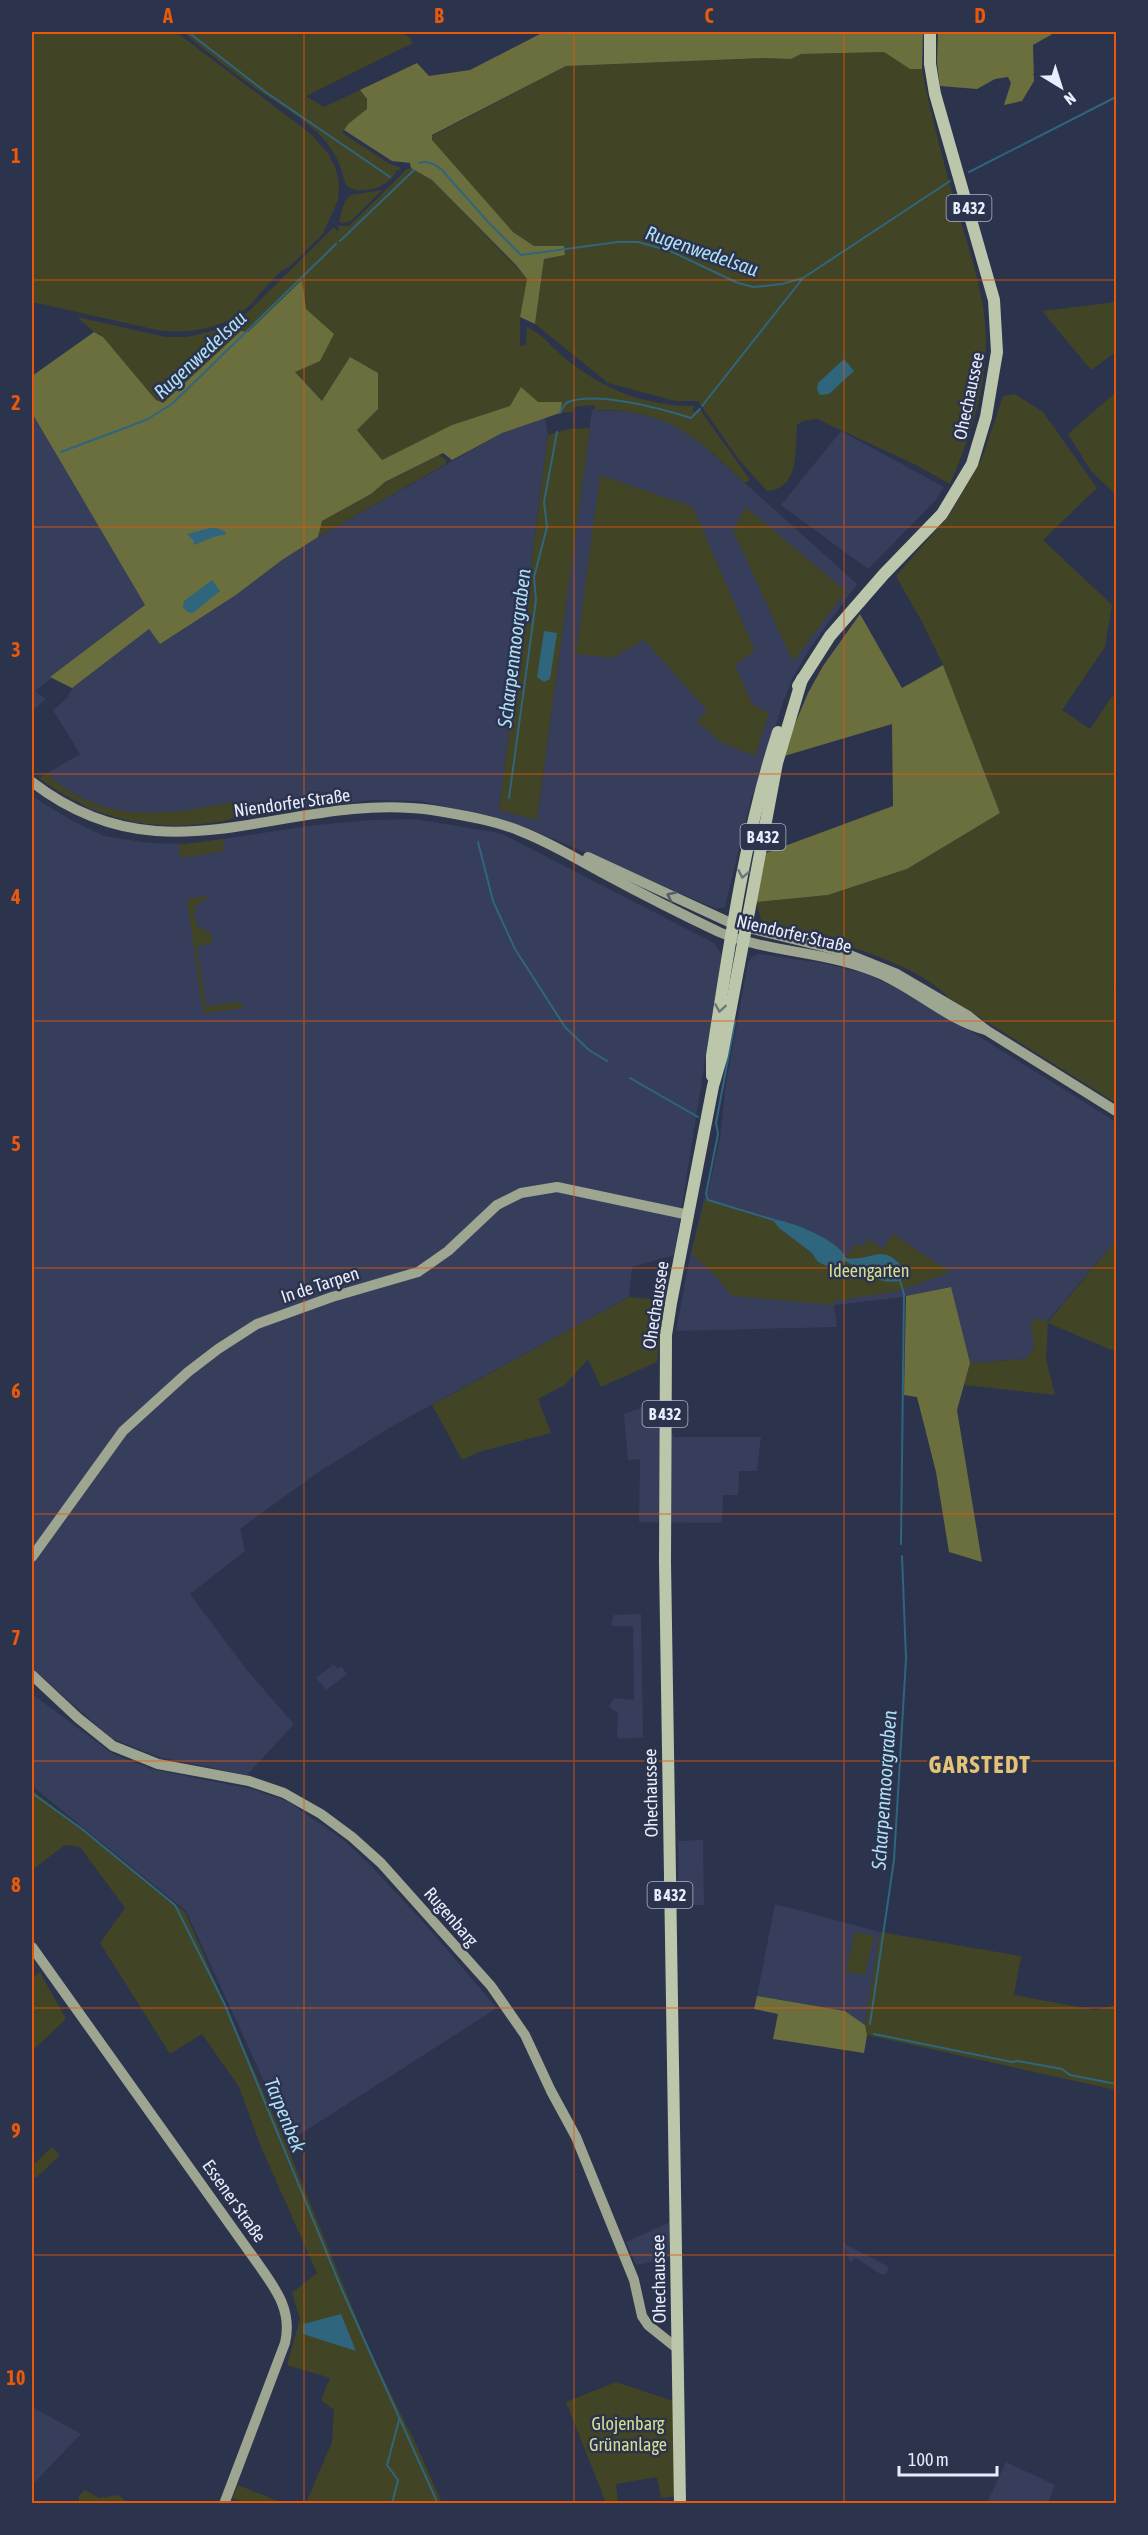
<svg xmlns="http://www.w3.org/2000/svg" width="1148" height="2535" viewBox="0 0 1148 2535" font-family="'Asap Condensed',sans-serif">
<rect width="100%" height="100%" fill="#2c334c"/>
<g fill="#363e5c">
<polygon points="592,410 634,412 673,423 687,431 857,584 810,648 793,677 783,702 760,778 751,799 725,907 717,909 533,830 503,820 420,801 372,800 178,826 137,823 91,810 39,778 80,754 53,710 67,698 72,688 149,629 160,644 236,595 282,560 318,537 502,433 545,417 548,435 499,810 537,820"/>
<polygon points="32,413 145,605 35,691 46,699 32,711"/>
<polygon points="841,431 944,487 935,501 868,569 781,505"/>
<polygon points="32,796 71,820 104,836 149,843 188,844 316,825 372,820 415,819 500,833 714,943 722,955 674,1255 632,1267 629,1297 389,1428 317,1473 240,1529 245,1551 190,1594 246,1669 294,1724 247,1775 159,1757 111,1738 32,1668"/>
<polygon points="758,954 822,963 864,973 914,996 1116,1122 1116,1240 1047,1322 1034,1348 1026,1359 970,1363 950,1287 902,1297 834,1305 837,1327 676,1331 690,1256 704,1199 708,1192 720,1137 726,1083 748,963 752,957"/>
<polygon points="657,1402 674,1437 761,1437 757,1471 739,1471 738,1495 723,1495 722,1523 639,1522 640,1459 628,1460 624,1414"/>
<polygon points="641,1614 643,1737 621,1739 617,1737 618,1713 609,1707 614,1698 634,1700 633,1626 611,1626 612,1620 614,1615"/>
<polygon points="334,1664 337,1669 341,1666 347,1674 326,1690 316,1678"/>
<polygon points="32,1694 113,1754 151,1769 252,1789 289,1802 345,1841 370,1865 425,1924 497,2008 291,2140 186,1911 32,1786"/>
<polygon points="703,1840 704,1905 679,1905 678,1841"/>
<polygon points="775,1904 880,1932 865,2025 845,2011 757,1996"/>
<polygon points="670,2222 670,2258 636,2265 626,2242"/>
<polygon points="843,2243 889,2267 886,2273 882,2275 856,2258 850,2262"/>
<polygon points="32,2407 81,2434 32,2485"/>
<polygon points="1006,2462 1055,2485 1048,2503 987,2503"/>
</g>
<g fill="#414425">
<path d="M 32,32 L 176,32 L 311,134 L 328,153 L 336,169 L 339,184 L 338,200 L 323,234 L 289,267 L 281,271 C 271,281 262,291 253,302 C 230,328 189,335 157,330 L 32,302 Z"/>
<path d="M 183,32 L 401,32 L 409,37 L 413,43 L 306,96 L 324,107 L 360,90 L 367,99 L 368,109 L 348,124 L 342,133 L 390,164 L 399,167 L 401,170 L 397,170 C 391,186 365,195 350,188 C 344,185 344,178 342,172 C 338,157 329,144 318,133 C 301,117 279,104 259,91 C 233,72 207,52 183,32 Z"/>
<path d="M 884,52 L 910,69 L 922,69 C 931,115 943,161 956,206 C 969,249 985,294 986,339 C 986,391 970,438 950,484 L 916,465 L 817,419 L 803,421 L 797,425 C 795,451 800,489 767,491 L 739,460 L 698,401 L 675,401 L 608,383 L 535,324 L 544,259 L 565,255 L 534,246 L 513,232 L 431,140 L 432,136 L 566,66 L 766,58 L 791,59 L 801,54 Z"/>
<path d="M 411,168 L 432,180 L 527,278 L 520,317 L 520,346 L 526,345 L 527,327 C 543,334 552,348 566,359 C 605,390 644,406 695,406 L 692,411 L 695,412 L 699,408 L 750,480 L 745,483 C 694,436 669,409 595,410 L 594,405 L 573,407 L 573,412 L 560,413 L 561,403 C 494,401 441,431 382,460 L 357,430 L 378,409 L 322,401 L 295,372 L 248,333 L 241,331 L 171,399 L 160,404 L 100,334 L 94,332 L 77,317 L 166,337 L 187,337 L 212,331 L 236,321 L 250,310 L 334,227 L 337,231 L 339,229 L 337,226 L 349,226 L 407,169 Z"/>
<polygon points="382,190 351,221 343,223 339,221 345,201 351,195"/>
<polygon points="1116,302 1116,352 1091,370 1042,311"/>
<polygon points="1116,392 1116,495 1091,471 1068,434"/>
<path d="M 1015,394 L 1043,412 L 1097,488 L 1043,540 L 1112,605 L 1105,647 L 1062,710 L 1090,729 L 1112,696 L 1116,699 L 1116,982 L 1113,987 L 1116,993 L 1116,1103 L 949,998 C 914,959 812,936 761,920 L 756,902 L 828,895 L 907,869 L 1000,813 L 943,665 L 922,622 L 896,576 L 950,514 L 982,458 L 1003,396 Z"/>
<polygon points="590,428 537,820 499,810 548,435 569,429"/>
<polygon points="439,455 446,460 446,464 318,537 322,521 371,494 384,483"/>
<polygon points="600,475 693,507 755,651 735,665 752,704 769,713 755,756 722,743 697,721 707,710 644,640 612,658 576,654"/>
<polygon points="746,507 846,591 793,662 733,530"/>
<path d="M 48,773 C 55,783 67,790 77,795 C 128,824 184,811 238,801 L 239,812 C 232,822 221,821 210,823 C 147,832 90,816 39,778 Z"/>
<polygon points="223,839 224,851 181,858 178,845"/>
<polygon points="207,896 208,898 197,904 194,914 198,927 211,933 212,944 197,946 206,1006 239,1002 245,1008 203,1013 187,899"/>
<path d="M 705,1199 L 772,1219 C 786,1236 807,1244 818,1262 L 841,1267 L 854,1245 L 864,1245 L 868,1239 L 883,1249 L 893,1234 L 950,1272 L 898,1291 L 834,1301 L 834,1305 L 732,1296 L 712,1272 L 691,1254 Z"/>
<polygon points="1116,1240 1116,1352 1048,1323 1046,1359 1055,1395 964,1385 970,1363 1026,1359 1034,1348 1031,1323 1037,1318 1048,1322"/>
<polygon points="629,1297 664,1300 657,1362 601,1387 588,1359 565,1385 538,1399 551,1433 479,1452 462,1460 432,1405"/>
<polygon points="32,1790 185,1912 287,2146 372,2356 416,2444 442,2503 306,2503 332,2442 334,2410 321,2400 330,2378 287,2365 300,2319 292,2293 317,2273 261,2147 239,2087 202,2034 170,2054 100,1943 125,1908 80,1847 65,1845 32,1870"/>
<polygon points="855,1932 874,1936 865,1975 846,1971"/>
<polygon points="880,1932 1021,1956 1014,1995 1095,2010 1116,2005 1116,2090 867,2035 865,2025"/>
<polygon points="40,1972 66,2019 32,2051 32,1978"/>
<polygon points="52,2147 60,2155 36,2178 32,2174 32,2166"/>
<polygon points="616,2382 676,2402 677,2496 661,2498 657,2477 616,2484 618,2503 606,2503 566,2402"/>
<polygon points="238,2485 283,2503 246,2503 232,2498"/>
<polygon points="85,2490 99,2498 119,2495 126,2502 79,2503 79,2496"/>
</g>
<g fill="#6b6f3e">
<polygon points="544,32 923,32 922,69 910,69 884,52 801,54 791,59 765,58 566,66 432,135 432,140 513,232 534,246 564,246 565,255 544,259 535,324 520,317 527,279 516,265 432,180 411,168 410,163 392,161 344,130 348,124 367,109 367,99 360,90 417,63 429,76 470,70"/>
<polygon points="938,32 1056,32 1033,45 1034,81 1022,101 1004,105 1011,83 1008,77 995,79 977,89 940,86 937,63"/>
<polygon points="302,280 306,309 334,334 320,361 295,372 322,401 350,357 378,373 378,409 357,430 382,460 452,425 510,406 521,387 538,402 562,402 560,413 502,433 452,460 443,453 385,482 371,494 322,521 318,537 282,560 236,595 160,644 149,629 72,688 50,677 145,605 32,413 32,376 94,332 103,337 156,400 163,403 241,331 248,332"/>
<polygon points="860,614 902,688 943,665 1000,813 907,869 828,895 756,902 763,854 893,806 892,724 781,757 808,693 823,666"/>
<polygon points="951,1287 970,1363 957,1410 982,1562 949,1552 936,1472 917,1397 904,1395 906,1296"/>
<polygon points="757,1996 845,2011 865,2025 867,2035 864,2053 773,2039 778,2014 754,2009"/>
</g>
<g fill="#2f667e">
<polygon points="844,359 854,371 829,394 820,395 817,390 818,383"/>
<path d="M 214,527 L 226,532 L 225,535 C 214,535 204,542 193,545 L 194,541 L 187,534 Z"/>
<polygon points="212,580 220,591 193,613 187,612 183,607 184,601"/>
<polygon points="544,631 557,633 550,679 544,682 537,677"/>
<path d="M 772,1219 C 791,1221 839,1240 846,1258 C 875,1262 881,1240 905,1270 L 905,1276 L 900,1281 C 875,1285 867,1271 845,1261 L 841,1267 L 829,1267 L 818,1262 L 812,1253 L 779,1228 Z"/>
<polygon points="341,2314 356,2351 303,2334 303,2324"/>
</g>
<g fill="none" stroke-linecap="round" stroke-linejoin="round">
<g stroke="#2f667e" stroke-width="2">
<polyline points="188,32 267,93 390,177"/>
<path d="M 419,163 C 428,160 435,164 442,170 L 489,223 L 521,255 L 618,242 L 638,242 L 670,251 L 738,283 L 754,287 L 782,284 L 803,278 L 950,181"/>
<polyline points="969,172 1116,97"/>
<polyline points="340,241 414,170"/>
<polyline points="702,406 803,278"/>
<path d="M 560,413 C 562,408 564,404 568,402 C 597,391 663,409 691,418 L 700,409"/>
<polyline points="61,452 146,420 172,404 336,244"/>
<polyline points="509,798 536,600 534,577 547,527 544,502 557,432"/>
<polyline points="478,842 493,901 515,949 565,1027 589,1050 607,1061"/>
<polyline points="735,1022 716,1123 718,1134 706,1194 708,1200 774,1220"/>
<polyline points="630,1078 698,1117"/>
<polyline points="900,1281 904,1294 901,1544"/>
<polyline points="32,1793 82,1829 175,1905 225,2005 342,2290 438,2504"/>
<polyline points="870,2024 894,1860 906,1659 902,1556"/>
<polyline points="874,2034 1012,2062 1018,2061 1062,2069 1070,2075 1116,2084"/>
<polyline points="392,2504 398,2480 387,2465 399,2420"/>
</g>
<g stroke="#9ea691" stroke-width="10">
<path d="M 32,782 C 168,887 286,790 432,810 C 461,815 493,820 520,831 C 549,842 575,858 601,872 C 640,893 679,913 719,932 C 769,953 827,951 878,973 C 916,989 947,1020 986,1030"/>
<polyline points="588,857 733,924 837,950 897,974 967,1015 986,1030 1116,1111"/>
<polyline points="32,1557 123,1431 188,1372 218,1349 257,1324 332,1297 418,1272 448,1251 497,1205 521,1193 557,1187 689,1215"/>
<polyline points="32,1675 78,1718 113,1746 158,1764 249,1781 284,1793 321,1814 352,1837 381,1863 491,1986 525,2035 551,2091 576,2137 634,2280 642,2316 648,2325 678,2349"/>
<path d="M 32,1947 L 256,2261 C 274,2287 293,2309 285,2343 L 224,2504"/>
</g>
<g stroke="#bbc6ab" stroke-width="12">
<polyline points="798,686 830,636 884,574 942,514 972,464 986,417 997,352 994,300 935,94 930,64 930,32"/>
<path d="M 712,1076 L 712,1056 C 729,948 744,837 778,732"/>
<polyline points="680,2504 665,1562 666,1335 671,1303 713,1086 722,1055 777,763 802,679"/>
</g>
</g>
<defs><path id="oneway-chevron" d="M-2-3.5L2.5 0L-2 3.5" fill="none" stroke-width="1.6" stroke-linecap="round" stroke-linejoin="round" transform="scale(1.5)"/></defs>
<g stroke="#6c7577">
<use href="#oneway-chevron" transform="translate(743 874) rotate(101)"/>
<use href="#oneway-chevron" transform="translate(720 1008) rotate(99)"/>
</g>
<use stroke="#545b64" href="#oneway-chevron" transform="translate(671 896) rotate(-155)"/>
<path fill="none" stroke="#e8590c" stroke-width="1.5" stroke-opacity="0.55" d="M 304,32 L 304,2504M 574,32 L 574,2504M 844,32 L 844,2504M 32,280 L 1116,280M 32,527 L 1116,527M 32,774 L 1116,774M 32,1021 L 1116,1021M 32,1268 L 1116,1268M 32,1514 L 1116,1514M 32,1761 L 1116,1761M 32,2008 L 1116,2008M 32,2255 L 1116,2255"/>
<g text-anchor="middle" stroke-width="5" stroke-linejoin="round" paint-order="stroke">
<g fill="#2c334c" stroke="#b0b5c8" stroke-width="1.5">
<rect x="946.5" y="195" width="45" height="26" rx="4.5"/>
<rect x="740.5" y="824" width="45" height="26" rx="4.5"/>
<rect x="642.5" y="1401" width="45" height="26" rx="4.5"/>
<rect x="647.5" y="1882" width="45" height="26" rx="4.5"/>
</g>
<g font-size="16" font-weight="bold" fill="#e8edfd">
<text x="969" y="214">B 432</text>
<text x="763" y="843">B 432</text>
<text x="665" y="1420">B 432</text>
<text x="670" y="1901">B 432</text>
</g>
<g font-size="18" fill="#e8edfd" stroke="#2c334c">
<text transform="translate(969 396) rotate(-78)" y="6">Ohechaussee</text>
<text transform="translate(292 803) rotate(-8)" y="6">Niendorfer Straße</text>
<text transform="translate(794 934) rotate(13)" y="6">Niendorfer Straße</text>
<text transform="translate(320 1285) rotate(-18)" y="6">In de Tarpen</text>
<text transform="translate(656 1305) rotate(-81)" y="6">Ohechaussee</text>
<text transform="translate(651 1793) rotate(-91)" y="6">Ohechaussee</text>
<text transform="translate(451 1917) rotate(49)" y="6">Rugenbarg</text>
<text transform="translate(234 2201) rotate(55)" y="6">Essener Straße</text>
<text transform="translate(659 2279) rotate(-91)" y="6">Ohechaussee</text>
</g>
<g font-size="18" fill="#d7de90" stroke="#2c334c">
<text x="869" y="1277">Ideengarten</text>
<text x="628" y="2430">Glojenbarg<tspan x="628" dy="21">Grünanlage</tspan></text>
</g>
<g font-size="20" font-style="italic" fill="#aedff7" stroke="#2c334c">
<text transform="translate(702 251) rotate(19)" y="7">Rugenwedelsau</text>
<text transform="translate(200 355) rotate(-43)" y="7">Rugenwedelsau</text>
<text transform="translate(514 648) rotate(-83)" y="7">Scharpenmoorgraben</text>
<text transform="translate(884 1790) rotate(-86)" y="7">Scharpenmoorgraben</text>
<text transform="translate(285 2115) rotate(68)" y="7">Tarpenbek</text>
</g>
<g font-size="24" font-weight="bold" letter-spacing="1.5" fill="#e4c379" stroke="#2c334c">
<text x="980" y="1773">GARSTEDT</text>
</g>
</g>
<rect width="1148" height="2535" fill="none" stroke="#2c334c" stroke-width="66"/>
<g transform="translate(1061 87) rotate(142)" stroke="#2c334c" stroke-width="4.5" paint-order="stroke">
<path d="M0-4.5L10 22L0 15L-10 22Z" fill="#e8edfd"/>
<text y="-9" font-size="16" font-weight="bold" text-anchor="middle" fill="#e8edfd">N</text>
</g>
<path d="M899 2466v9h98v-9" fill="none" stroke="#e8edfd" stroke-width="3"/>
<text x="908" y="2466" font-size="18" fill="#e8edfd" stroke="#2c334c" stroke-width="4.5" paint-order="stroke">100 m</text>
<rect x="33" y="33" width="1082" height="2469" fill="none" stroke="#e8590c" stroke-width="2"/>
<g font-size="20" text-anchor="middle" font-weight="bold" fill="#e8590c">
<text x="168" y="23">A</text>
<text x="439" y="23">B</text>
<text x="709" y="23">C</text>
<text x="980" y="23">D</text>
<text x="16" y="163">1</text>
<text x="16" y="410">2</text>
<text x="16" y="657">3</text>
<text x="16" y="904">4</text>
<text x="16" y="1151">5</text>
<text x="16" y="1398">6</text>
<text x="16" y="1645">7</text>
<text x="16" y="1892">8</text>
<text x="16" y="2138">9</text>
<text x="16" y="2385">10</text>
</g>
</svg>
